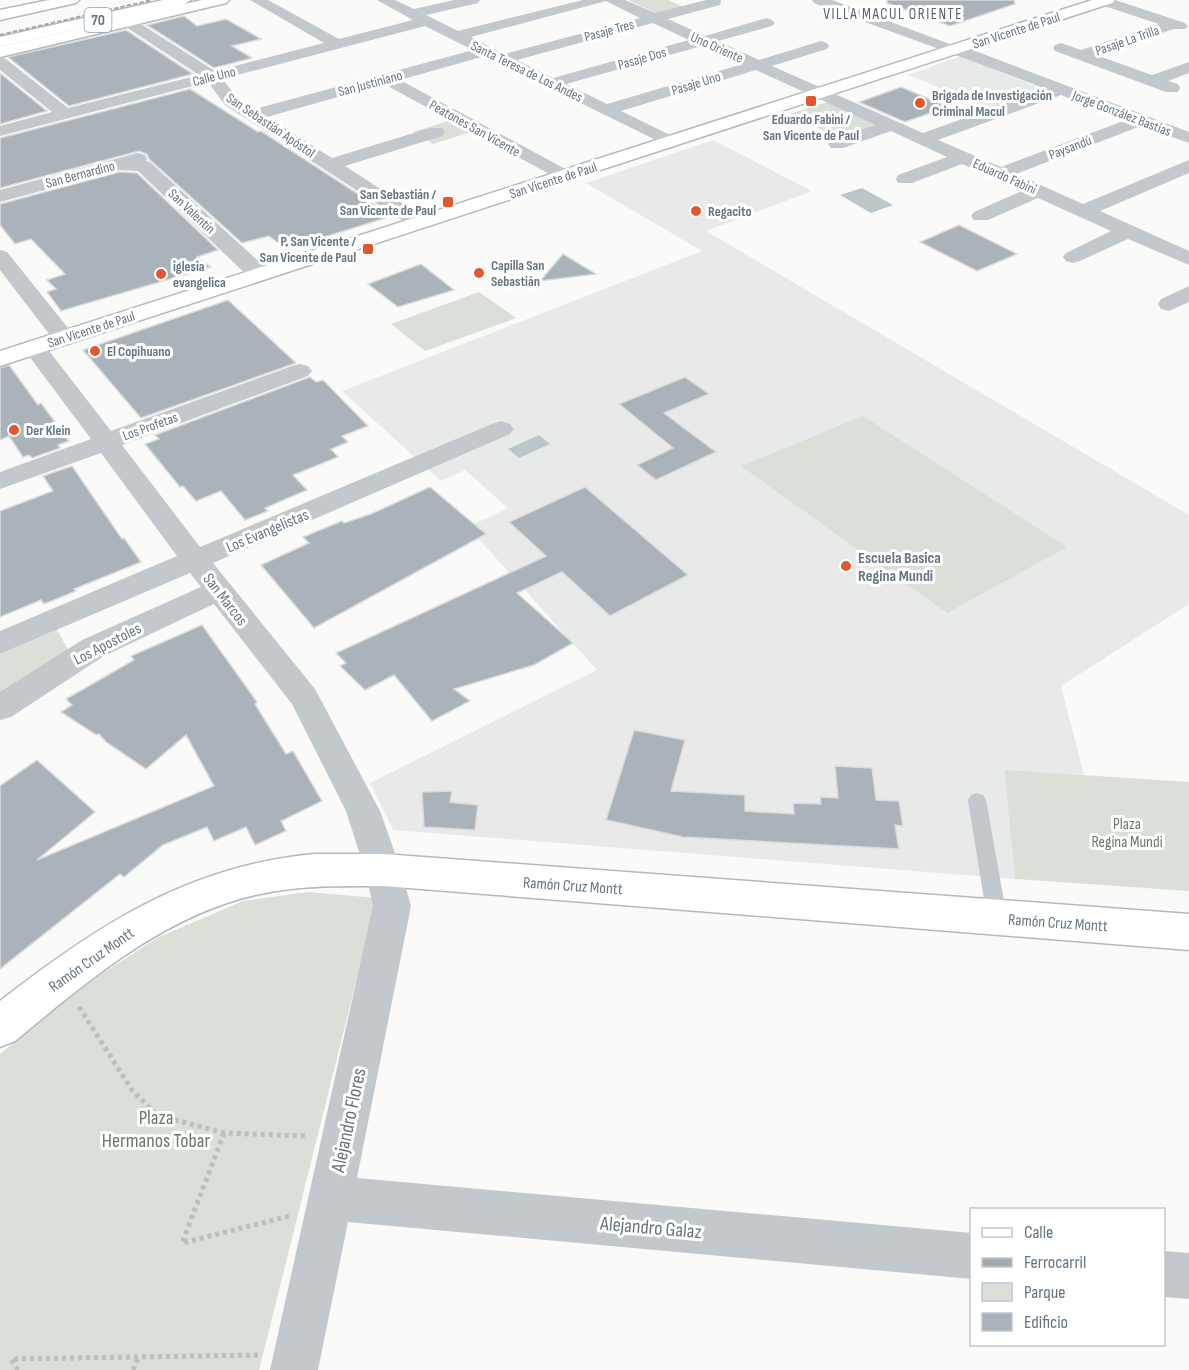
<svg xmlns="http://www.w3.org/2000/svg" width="1189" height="1370" viewBox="0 0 1189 1370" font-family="'Sofia Sans Condensed',sans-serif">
<rect width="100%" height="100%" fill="#fafaf8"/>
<g fill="#e8e9e9">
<polygon points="961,56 1048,91 995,110 908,75"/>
<polygon points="713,140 812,191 706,231 1189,515 1189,604 1061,686 1084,775 1004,771 1015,879 393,830 370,783 597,670 468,527 508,508 465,470 441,481 342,391 702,251 586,183"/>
</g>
<g fill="#dadfd7">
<polygon points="628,0 668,0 684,7 658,14"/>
<polygon points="830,101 881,125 841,139 790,114"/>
<polygon points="451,120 471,132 433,144 413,132"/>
<polygon points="479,292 516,318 425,351 391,324"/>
<polygon points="863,416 1067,547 947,613 741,466"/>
<polygon points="57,630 69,651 0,696 0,654"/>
<polygon points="1004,770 1189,782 1189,891 1015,879"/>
<polygon points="307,892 377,898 259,1370 0,1370 0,1054 88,983 157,938 243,901"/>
</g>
<g fill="#bbc7cb">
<polygon points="862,188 893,205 871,213 840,195"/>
<polygon points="539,435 550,444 519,458 508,449"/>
</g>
<g fill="#aab3b9" stroke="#dcdcda" stroke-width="1.5">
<polygon points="887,0 1014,0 1015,4 950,26 887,3"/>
<polygon points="184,16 197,26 226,19 261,39 232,46 252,58 214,68 147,25"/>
<polygon points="126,30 193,74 69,106 8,57"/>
<polygon points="0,73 47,111 0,124"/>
<polygon points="901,87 948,107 905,122 859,102"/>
<polygon points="190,89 258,132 261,131 392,216 286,249 269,236 242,243 149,159 147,154 139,151 0,188 0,138"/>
<polygon points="119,172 137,173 218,250 197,257 211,267 61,311 47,292 56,289 47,280 65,274 31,239 15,244 0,225 0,204"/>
<polygon points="959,225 1017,254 977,271 920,242"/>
<polygon points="563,254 596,274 540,281"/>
<polygon points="421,264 454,290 398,307 368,284"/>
<polygon points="228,300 296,363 141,418 83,350"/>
<polygon points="9,365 38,405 41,403 69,441 58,445 60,448 32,458 29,455 23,457 9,436 0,440 0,368"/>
<polygon points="310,377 316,382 323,380 368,426 342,436 348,442 331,449 338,457 293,475 307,490 265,508 268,511 245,520 221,491 196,501 183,486 180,487 145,444 159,439 155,435"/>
<polygon points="685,377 709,394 664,413 716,452 656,480 637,465 673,448 619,404"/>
<polygon points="72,466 122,539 124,538 141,562 74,589 76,591 44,604 41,600 0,617 0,511 53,491 43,476"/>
<polygon points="430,487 486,534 314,628 261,565 309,543 303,537 342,521 344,523 371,514"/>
<polygon points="585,487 688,575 610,616 562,572 517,593 573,643 534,665 454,689 470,701 432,721 394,675 365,690 340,666 346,663 336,653 546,556 509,522"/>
<polygon points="202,625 257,702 255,704 286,754 293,751 322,801 281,821 286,831 255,845 246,827 214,841 207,827 163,845 124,877 120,874 0,969 0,786 37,760 95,812 37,860 214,786 186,735 146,769 106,742 99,734 96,735 61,712 72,705 66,699 134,660 131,656"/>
<polygon points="634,730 685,740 671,791 745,795 745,811 794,814 793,803 821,804 820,797 838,798 835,766 872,768 876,800 899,801 903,826 895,825 899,849 683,837 606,820"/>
<polygon points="452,791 450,802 478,805 475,830 424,827 422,792"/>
</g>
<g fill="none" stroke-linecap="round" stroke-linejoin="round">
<g stroke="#b3babf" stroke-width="3">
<g id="secondary">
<polygon points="1092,0 1115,0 1112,3 0,366 0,351"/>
<path d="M 315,854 L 383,854 L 1189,914 L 1189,950 L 383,886 C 341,886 301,885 260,894 C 165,914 88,981 15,1041 L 0,1047 L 0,1001 C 96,926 189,865 315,854 Z"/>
</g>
</g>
<g stroke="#b5babe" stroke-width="3">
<g id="primary">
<polygon points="49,0 79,0 76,3 0,20 0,10"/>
<polygon points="202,0 229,0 226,3 0,57 0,47"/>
</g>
</g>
<g stroke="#b4b9bd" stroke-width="3">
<polygon id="highway" points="163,0 191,0 183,5 0,47 0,37"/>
</g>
<g stroke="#bbbfc2" stroke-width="5" stroke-dasharray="4 4" stroke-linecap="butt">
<polyline points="79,1007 132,1090 157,1115 224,1133 308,1136"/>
<polyline points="224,1133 182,1243 290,1216"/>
<polyline points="18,1370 11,1359 259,1355"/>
<polyline points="133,1370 138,1358"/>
</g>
<polygon fill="#c3c8cc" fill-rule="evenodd" points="977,793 983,795 986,800 1007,918 1004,924 997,927 990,924 987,918 968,800 971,795"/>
<g fill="#c3c8cc" fill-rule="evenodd">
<path d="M 250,0 L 268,0 L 339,39 L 413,20 L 377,0 L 395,0 L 414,9 L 454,0 L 480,0 L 478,3 L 426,15 L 458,31 L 583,0 L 625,0 L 655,13 L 706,0 L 721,0 L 720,5 L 668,19 L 705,36 L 767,18 L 772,20 L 775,23 L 772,26 L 718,41 L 759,60 L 821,41 L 827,43 L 829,46 L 827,49 L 772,66 L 923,133 L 1046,89 C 969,59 891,32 814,3 L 812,0 L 832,0 L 947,43 L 978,52 L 1189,132 L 1189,143 L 1141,126 L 1016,174 L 1083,204 L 1189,160 L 1189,173 L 1100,211 L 1189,251 L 1189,265 L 1128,239 L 1080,261 L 1073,263 L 1066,261 L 1063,257 L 1066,253 L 1111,231 L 1038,198 L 988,220 L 974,220 L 971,216 L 974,212 L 1022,191 L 962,164 L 912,183 L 898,183 L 896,179 L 898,175 L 947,157 L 891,131 L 843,148 L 831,148 L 828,144 L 831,140 L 876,125 L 756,70 L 621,111 L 676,138 L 679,142 L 676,146 L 670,147 L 485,56 L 400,80 L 571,172 L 573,176 L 571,180 L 564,182 L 384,84 L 267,117 L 332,158 L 430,128 L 442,128 L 445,132 L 442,136 L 345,166 L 427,219 L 430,223 L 427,227 L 413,227 L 225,105 L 208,82 L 0,136 L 0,126 L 52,112 L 0,70 L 0,57 L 6,59 L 68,108 L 199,75 L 123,25 L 121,22 L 123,19 L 133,19 L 215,71 L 324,43 ZM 606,1 L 640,18 L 504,54 L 471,37 ZM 653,23 L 689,40 L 553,78 L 517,60 ZM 425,26 L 473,50 L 255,109 L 237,97 L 222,79 ZM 702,46 L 743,64 L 607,104 L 566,84 ZM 1061,95 L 1126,120 L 1001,167 L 938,140 Z"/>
<polygon points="1096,0 1115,0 1185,23 1188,26 1185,29 1174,29 1096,55 1152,75 1189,62 1189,73 1168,81 1178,84 1180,88 1178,92 1166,92 1055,51 1053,48 1055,45 1061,43 1081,50 1159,24 1098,4"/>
<polygon points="138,153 145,155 147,159 146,161 150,162 267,269 270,274 267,279 259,280 251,279 138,171 119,170 0,202 0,190"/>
<polygon points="0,250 7,252 72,333 75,338 72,343 64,345 56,343 0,270"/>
<polygon points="1189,286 1189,302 1169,311 1161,309 1158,304 1161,299"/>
<polygon points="35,341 43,343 111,431 292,366 300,364 308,366 312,371 308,376 122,445 200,547 492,424 501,421 510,424 514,429 510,434 213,563 315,689 380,811 401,870 411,906 357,1178 972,1233 972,1279 348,1222 318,1370 270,1370 373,906 365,870 346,811 292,704 214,604 104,656 11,717 0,720 0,692 82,640 201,587 190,573 0,654 0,631 177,556 101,453 0,489 0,472 91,439 23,348 27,343"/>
<polygon points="1164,1251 1189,1253 1189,1299 1164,1297"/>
</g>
<use href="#secondary" fill="#fff" fill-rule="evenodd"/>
<use href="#primary" fill="#fff" fill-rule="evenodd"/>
<use href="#highway" fill="#fff" fill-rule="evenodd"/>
<polyline stroke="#a2aab0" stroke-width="2" stroke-dasharray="4.5 2" stroke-linecap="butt" points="0,35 152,0"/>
</g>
<g fill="#e4572e" stroke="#fff" stroke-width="2">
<rect x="805" y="95" width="12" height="12" rx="3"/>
<circle cx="920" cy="103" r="6"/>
<rect x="442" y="196" width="12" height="12" rx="3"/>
<circle cx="696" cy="211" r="6"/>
<rect x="362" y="243" width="12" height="12" rx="3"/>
<circle cx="479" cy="273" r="6"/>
<circle cx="161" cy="274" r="6"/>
<circle cx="95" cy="351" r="6"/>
<circle cx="14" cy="430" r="6"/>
<circle cx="846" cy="566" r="6"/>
</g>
<g text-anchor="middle" stroke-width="6" stroke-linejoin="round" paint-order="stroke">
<g font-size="14" fill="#657683" stroke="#fff">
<text transform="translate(609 30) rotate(-15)" y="5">Pasaje Tres</text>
<text transform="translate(1016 30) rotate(-18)" y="5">San Vicente de Paul</text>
<text transform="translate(1127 40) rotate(-19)" y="5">Pasaje La Trilla</text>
<text transform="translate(717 47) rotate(24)" y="5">Uno Oriente</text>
<text transform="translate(642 58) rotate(-16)" y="5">Pasaje Dos</text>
<text transform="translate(527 71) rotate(26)" y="5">Santa Teresa de Los Andes</text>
<text transform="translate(214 76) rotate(-14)" y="5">Calle Uno</text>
<text transform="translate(370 83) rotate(-15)" y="5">San Justiniano</text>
<text transform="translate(696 83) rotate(-17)" y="5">Pasaje Uno</text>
<text transform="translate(1122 113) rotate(21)" y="5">Jorge González Bastías</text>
<text transform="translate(271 125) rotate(34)" y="5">San Sebastián Apóstol</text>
<text transform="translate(475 128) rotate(29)" y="5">Peatones San Vicente</text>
<text transform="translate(1070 147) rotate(-21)" y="5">Paysandú</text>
<text transform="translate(80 174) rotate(-15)" y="5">San Bernardino</text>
<text transform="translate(1005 176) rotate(24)" y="5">Eduardo Fabini</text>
<text transform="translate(553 180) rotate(-18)" y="5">San Vicente de Paul</text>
<text transform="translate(192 211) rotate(43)" y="5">San Valentín</text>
<text transform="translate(91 329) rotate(-18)" y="5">San Vicente de Paul</text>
<text transform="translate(150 426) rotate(-20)" y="5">Los Profetas</text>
</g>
<g font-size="14" font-weight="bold" fill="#657683" stroke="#fff" text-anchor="start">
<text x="932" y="100">Brigada de Investigación<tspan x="932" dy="16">Criminal Macul</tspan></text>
<text x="811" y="124" text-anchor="middle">Eduardo Fabini /<tspan x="811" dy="16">San Vicente de Paul</tspan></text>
<text x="436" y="199" text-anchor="end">San Sebastián /<tspan x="436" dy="16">San Vicente de Paul</tspan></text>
<text x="708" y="216">Regacito</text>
<text x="356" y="246" text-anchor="end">P. San Vicente /<tspan x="356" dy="16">San Vicente de Paul</tspan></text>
<text x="491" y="270">Capilla San<tspan x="491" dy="16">Sebastián</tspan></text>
<text x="173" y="271">iglesia<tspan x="173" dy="16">evangelica</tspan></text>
<text x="107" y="356">El Copihuano</text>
<text x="26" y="435">Der Klein</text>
</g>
<g font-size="15" letter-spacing="1.5" fill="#57646e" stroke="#fff">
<text x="893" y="19">VILLA MACUL ORIENTE</text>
</g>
<rect fill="#fff" stroke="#939fa8" stroke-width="1.5" x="84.5" y="8" width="27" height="24" rx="4.5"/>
<g font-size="15" font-weight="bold" fill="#657683">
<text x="98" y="25">70</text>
</g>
<g font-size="16" fill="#657683" stroke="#fff">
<text transform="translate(267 530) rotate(-23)" y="6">Los Evangelistas</text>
<text transform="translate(226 599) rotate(52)" y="6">San Marcos</text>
<text transform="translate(107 643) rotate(-27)" y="6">Los Apostoles</text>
<text transform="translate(573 885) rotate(4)" y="6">Ramón Cruz Montt</text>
<text transform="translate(1058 922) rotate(4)" y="6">Ramón Cruz Montt</text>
<text transform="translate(91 959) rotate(-35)" y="6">Ramón Cruz Montt</text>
</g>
<g font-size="16" font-weight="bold" fill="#657683" stroke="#fff" text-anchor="start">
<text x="858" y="563">Escuela Basica<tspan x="858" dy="18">Regina Mundi</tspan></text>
</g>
<g font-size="16" fill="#687a64" stroke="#fff">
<text x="1127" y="829">Plaza<tspan x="1127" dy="18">Regina Mundi</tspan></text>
</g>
<g font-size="20" fill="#687a64" stroke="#fff">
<text x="156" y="1124">Plaza<tspan x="156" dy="23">Hermanos Tobar</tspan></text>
</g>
<g font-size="20" fill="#657683" stroke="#fff">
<text transform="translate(348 1120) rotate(-78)" y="7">Alejandro Flores</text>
<text transform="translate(651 1227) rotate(5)" y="7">Alejandro Galaz</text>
</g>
</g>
<rect x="970" y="1208" width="195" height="138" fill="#ffffff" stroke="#c1c8cd" stroke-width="1.5"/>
<rect x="982" y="1228" width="30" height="9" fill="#ffffff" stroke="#c1c8cd" stroke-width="1.5"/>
<text x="1024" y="1238" font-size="18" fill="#657683">Calle</text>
<rect x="982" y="1258" width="30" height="9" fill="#a2aab0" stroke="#c1c8cd" stroke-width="1.5"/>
<text x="1024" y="1268" font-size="18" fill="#657683">Ferrocarril</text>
<rect x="982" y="1283" width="30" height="18" fill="#dadfd7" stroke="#c1c8cd" stroke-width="1.5"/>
<text x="1024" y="1298" font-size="18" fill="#657683">Parque</text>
<rect x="982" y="1313" width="30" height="18" fill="#aab3b9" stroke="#c1c8cd" stroke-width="1.5"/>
<text x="1024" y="1328" font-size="18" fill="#657683">Edificio</text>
</svg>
